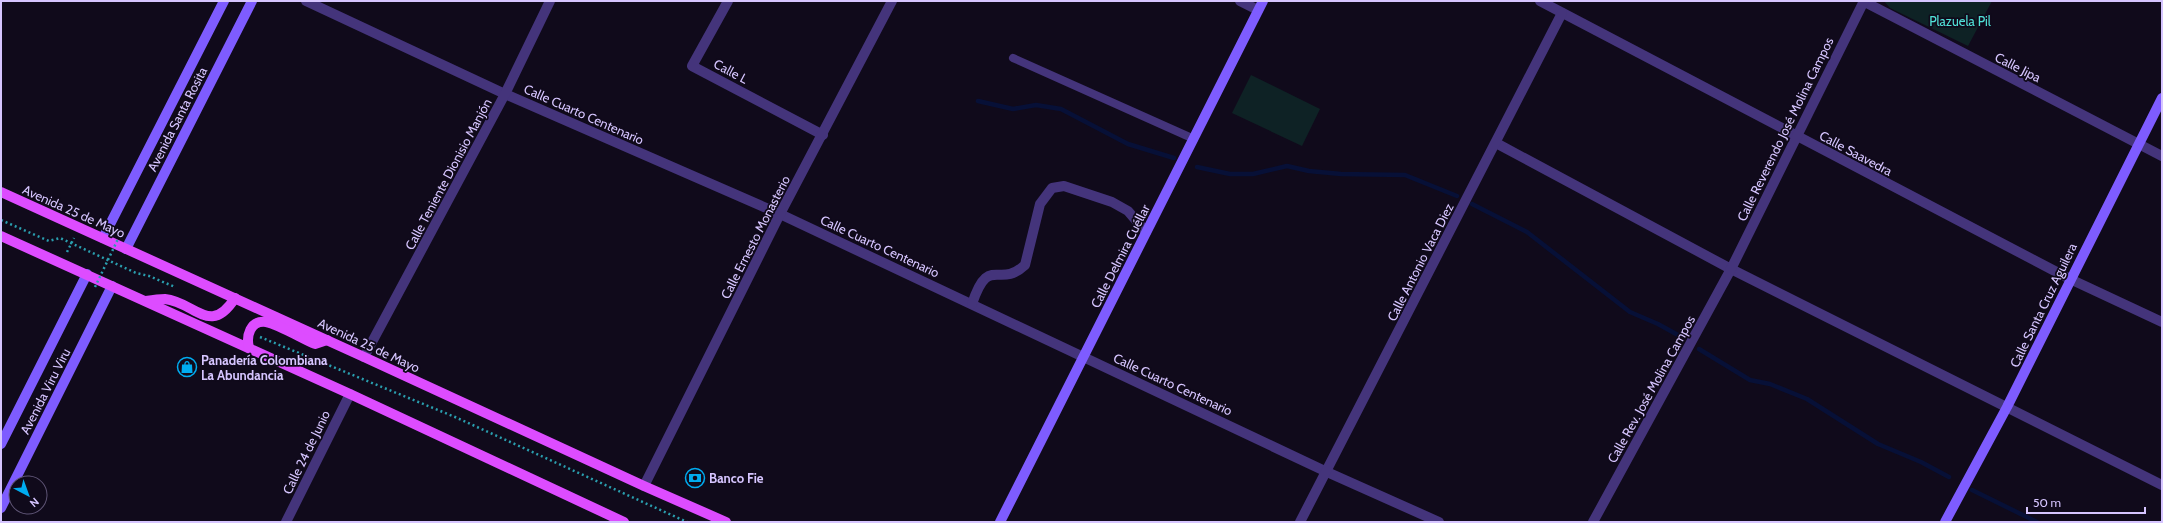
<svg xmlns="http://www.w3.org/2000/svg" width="2163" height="523" viewBox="0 0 2163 523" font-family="Cabin,sans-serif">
<rect width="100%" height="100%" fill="#100a1b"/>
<g fill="#0e2225">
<polygon points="1884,1 1992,1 1968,46 1890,8"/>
<polygon points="1251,75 1320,109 1302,146 1232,113"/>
</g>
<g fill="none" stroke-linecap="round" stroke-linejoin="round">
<g stroke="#071037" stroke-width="4.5">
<polyline points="978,101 1013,109 1036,105 1061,109 1128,144 1174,158"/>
<polyline points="1197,167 1230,174 1253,174 1287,166 1309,171 1341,174 1405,175 1457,196"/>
<polyline points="1472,204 1527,232 1630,312 1658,324 1678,335"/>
<polyline points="1699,349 1750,380 1770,384 1807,399 1878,444 1921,462 1949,477"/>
<polyline points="1972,490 2037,522"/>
</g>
<g stroke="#2a9eae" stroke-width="2.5" stroke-dasharray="2 3" stroke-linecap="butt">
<polyline points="1,220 49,241 60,238 136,273 149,276 175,287"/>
<polyline points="67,252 74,238"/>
<polyline points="260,337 455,417 687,522"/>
</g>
<polyline stroke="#44347b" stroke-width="8" points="1013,58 1194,139"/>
<g stroke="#44347b" stroke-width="10">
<polyline points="306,1 505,94 780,214 1327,472 1439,522"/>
<polyline points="728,1 692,66 823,135"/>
<polyline points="1240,1 1258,10"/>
<polyline points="1540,1 2070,279 2162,322"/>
<polyline points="1863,1 2162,156"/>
<polyline points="1496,143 1731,269 2162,485"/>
<path d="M 972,304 C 989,253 998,290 1025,265 L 1040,204 L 1052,188 L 1064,186 L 1112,202 L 1128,211 L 1146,232"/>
<polyline points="364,357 505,94 550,1"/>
<polyline points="644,486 780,214 892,1"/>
<polyline points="286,522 350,394"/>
<polyline points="1300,522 1562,13"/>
<polyline points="1593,522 1731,269 1864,1"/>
</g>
<g stroke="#7e5cff" stroke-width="10">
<polyline points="103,238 224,1"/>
<polyline points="126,249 252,1"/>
<polyline points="1,444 87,274"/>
<polyline points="1,508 112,286"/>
<polyline points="1000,522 1263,1"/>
<polyline points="1945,522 2007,407 2162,98"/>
</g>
<g stroke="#dd4cff" stroke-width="10">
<polyline points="1,192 364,357 644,486 726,522"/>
<polyline points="1,236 350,394 624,522"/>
<path d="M 146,301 C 152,300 159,299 165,299 C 195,302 210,337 235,298"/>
<path d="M 249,348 C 246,336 250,320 266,322 C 278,324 303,339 315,344 L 327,340"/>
</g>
<polyline stroke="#2a9eae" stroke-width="2.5" stroke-dasharray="2 3" stroke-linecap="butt" points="95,287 118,239"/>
</g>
<defs>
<g id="shop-ring" transform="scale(1)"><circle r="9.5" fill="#100a1b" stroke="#00acf0" stroke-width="1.5"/><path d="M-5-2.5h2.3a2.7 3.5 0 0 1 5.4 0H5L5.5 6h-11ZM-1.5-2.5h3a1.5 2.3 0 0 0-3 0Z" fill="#00acf0"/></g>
<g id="bank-ring" transform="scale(1)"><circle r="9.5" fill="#100a1b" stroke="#00acf0" stroke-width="1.5"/><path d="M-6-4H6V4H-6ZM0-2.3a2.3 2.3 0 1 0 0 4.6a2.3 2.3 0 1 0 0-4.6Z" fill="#00acf0"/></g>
</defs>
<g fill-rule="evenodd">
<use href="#shop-ring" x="187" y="367"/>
<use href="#bank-ring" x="695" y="478"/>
</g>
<g text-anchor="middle" stroke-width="3.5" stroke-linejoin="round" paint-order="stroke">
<g font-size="13" fill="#50e0d6" stroke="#100a1b">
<text x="1960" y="26">Plazuela Pil</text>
</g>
<g font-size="13" fill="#d6c5ff" stroke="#100a1b">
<text transform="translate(2018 67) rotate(27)" y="5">Calle Jipa</text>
<text transform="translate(731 71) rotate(28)" y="5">Calle L</text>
<text transform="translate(584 114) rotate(24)" y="5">Calle Cuarto Centenario</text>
<text transform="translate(177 119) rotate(-63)" y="5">Avenida Santa Rosita</text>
<text transform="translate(1785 129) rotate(-64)" y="5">Calle Reverendo José Molina Campos</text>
<text transform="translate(1856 153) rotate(28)" y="5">Calle Saavedra</text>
<text transform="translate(448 174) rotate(-62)" y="5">Calle Teniente Dionisio Manjón</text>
<text transform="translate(74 211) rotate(24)" y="5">Avenida 25 de Mayo</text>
<text transform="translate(755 237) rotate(-63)" y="5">Calle Ernesto Monasterio</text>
<text transform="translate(880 246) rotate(25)" y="5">Calle Cuarto Centenario</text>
<text transform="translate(1120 256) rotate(-63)" y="5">Calle Delmira Cuéllar</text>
<text transform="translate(1420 262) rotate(-63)" y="5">Calle Antonio Vaca Diez</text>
<text transform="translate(2043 305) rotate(-64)" y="5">Calle Santa Cruz Aguilera</text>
<text transform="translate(369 345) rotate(25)" y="5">Avenida 25 de Mayo</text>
<text transform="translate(1173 384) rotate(25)" y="5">Calle Cuarto Centenario</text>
<text transform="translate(1651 389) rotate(-61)" y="5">Calle Rev. José Molina Campos</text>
<text transform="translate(45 391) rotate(-63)" y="5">Avenida Viru Viru</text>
<text transform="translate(306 452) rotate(-64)" y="5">Calle 24 de Junio</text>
</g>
<g font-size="13" font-weight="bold" fill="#d6c5ff" stroke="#100a1b" text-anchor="start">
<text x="201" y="365">Panadería Colombiana<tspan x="201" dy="15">La Abundancia</tspan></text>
<text x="709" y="483">Banco Fie</text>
</g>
</g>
<rect width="2163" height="523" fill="none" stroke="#d6c5ff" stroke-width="4"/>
<g transform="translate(28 495) rotate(139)"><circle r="19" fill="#100a1b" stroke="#5f5576"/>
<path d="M0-3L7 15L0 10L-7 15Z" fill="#00acf0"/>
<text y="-6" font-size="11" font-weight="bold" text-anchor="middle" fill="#d6c5ff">N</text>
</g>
<path d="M2027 507v6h118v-6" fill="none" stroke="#d6c5ff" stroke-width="2"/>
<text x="2033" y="507" font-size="12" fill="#d6c5ff" stroke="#100a1b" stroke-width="3" paint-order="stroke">50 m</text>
</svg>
